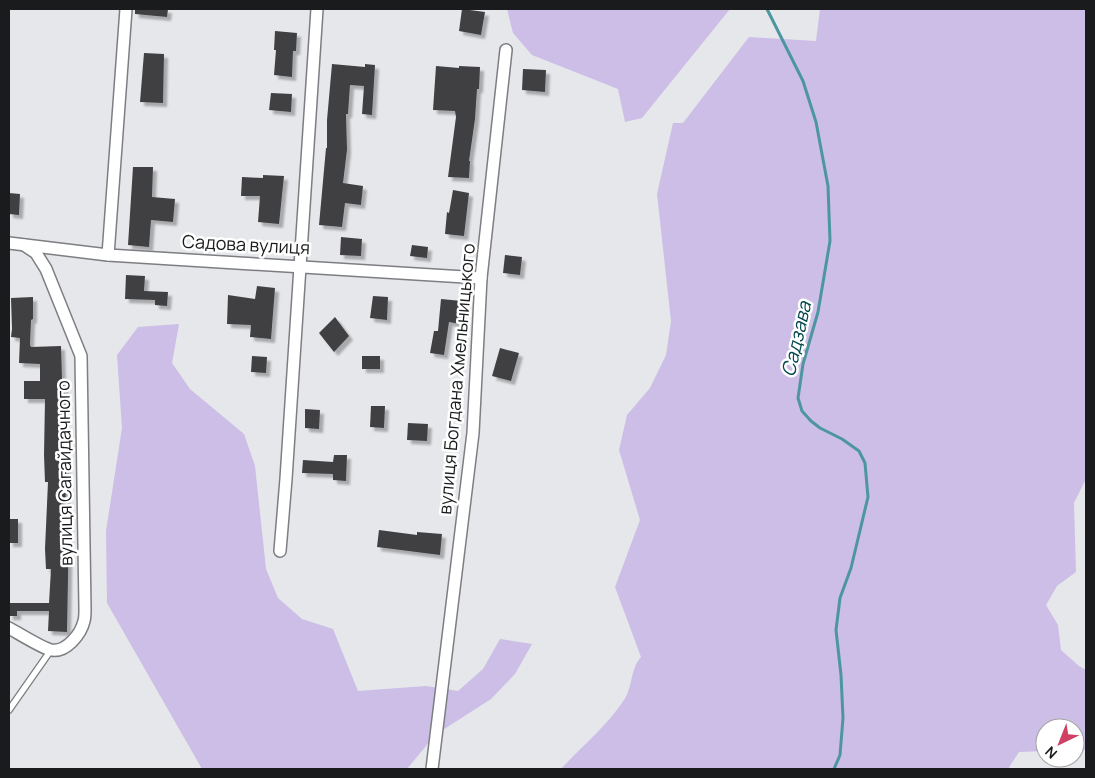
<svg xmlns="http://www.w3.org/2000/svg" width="1095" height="778" viewBox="0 0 1095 778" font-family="Manrope,sans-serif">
<defs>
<filter id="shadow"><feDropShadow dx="4" dy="4" stdDeviation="1" flood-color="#0004"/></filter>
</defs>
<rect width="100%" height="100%" fill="#e5e7ea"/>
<g fill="#ccbee7">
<polygon points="507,9 730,9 642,118 625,122 618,89 532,55 513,33"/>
<path d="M 820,9 L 1086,9 L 1086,479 L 1074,503 L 1076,572 L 1057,586 L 1046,605 L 1058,625 L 1061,650 L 1079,666 L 1086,670 L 1086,750 L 1075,751 L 1075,728 L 1045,728 L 1045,751 L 1019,752 L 1008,769 L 561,769 C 582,746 607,726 624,700 C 633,687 630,669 641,657 L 615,587 L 640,520 L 619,450 L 627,415 L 650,388 L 666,355 L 671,321 L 657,194 L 673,123 L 683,123 L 749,37 L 816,41 Z"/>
<polygon points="179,324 172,363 190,389 244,434 255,466 266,569 278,598 302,619 333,629 358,691 426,686 458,691 483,669 500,639 532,644 515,674 491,699 435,735 407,769 202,769 107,603 106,531 122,428 117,355 138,327"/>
</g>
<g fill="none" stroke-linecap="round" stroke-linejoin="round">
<polyline stroke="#4e969f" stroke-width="3" points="767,9 803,81 816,122 828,186 830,241 818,312 803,364 798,398 802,411 811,421 820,428 842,439 859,451 865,463 868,497 851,568 840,598 836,630 841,675 843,718 840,755 834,769"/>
</g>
<g fill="#404043" filter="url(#shadow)">
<polygon points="135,9 168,9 167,17 135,14"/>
<polygon points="462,9 485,12 481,35 459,31"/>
<polygon points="275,31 297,33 296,51 293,51 292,77 274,75 276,50 274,50"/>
<polygon points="144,53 164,54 163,103 140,102"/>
<polygon points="332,64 365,67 365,64 375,65 372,115 362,114 364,86 350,85 348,114 346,114 347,150 343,183 363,186 361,205 345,203 342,227 319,225 326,148 327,148 327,120"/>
<polygon points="436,66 459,68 459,66 480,67 479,89 477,89 475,119 469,161 470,161 469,178 448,177 456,117 455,111 433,110"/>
<polygon points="523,69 546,70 545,92 522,90"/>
<polygon points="271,93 292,94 291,112 269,110"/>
<polygon points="133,167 153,167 152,197 175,199 173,222 151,220 149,247 128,245"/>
<polygon points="263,175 284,176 279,224 258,222 260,196 241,196 242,177 263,178"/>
<polygon points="453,190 469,193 464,236 445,234 447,212 449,213"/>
<polygon points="9,193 20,194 19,215 9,214"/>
<polygon points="341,237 362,239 361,256 340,255"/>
<polygon points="412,245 428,247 427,258 410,256"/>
<polygon points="505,255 522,257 520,275 503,273"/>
<polygon points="126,275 145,276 144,291 168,292 167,306 155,305 155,300 125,299"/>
<polygon points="257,286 275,288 271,339 250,337 251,325 227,324 228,295 255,299"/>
<polygon points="373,296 388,297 387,320 370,318"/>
<polygon points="33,297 33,319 31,320 30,345 31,347 61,346 62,379 64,379 65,436 67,436 65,523 69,523 67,632 48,631 49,611 17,611 17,616 9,616 9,603 49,603 51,569 46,569 45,549 48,482 45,482 44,455 45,399 24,399 24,381 40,381 40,364 19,363 20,338 11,337 12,329 11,298"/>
<polygon points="441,299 462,301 460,324 449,322 444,355 430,353 434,331 438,331"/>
<polygon points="335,317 349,336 334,352 319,333"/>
<polygon points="500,348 519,353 511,381 492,376"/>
<polygon points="252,356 267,357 266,373 251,372"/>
<rect x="362" y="356" width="18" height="13"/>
<polygon points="371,406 385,406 384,428 370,427"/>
<polygon points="305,409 320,410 319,429 305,428"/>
<polygon points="408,423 428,424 427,441 407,440"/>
<polygon points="334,455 347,455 346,481 333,480 333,474 302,473 303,460 333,462"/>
<rect x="9" y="519" width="9" height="24"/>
<polygon points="379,530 417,535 417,532 442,534 440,555 377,547"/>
</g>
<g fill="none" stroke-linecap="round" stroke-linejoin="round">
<g stroke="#7c7e81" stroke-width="8">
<polyline id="lane" points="9,710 51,650"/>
</g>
<g stroke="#7c7e81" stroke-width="14">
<g id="street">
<polyline points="9,243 108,255 481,278"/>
<polyline points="108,255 126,9"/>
<polyline points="280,551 286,479 317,9"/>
<path d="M 9,628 C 18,633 42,648 51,650 C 66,653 81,634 84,621 C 85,618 85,613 85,609 L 81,356 L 46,269 L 36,253 L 24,245"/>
<polyline points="432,769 473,433 481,278 506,50"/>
</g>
</g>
<use href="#lane" stroke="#fff" stroke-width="5.5"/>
<use href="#street" stroke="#fff" stroke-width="11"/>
</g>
<g text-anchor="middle" stroke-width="5" stroke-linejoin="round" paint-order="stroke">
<g font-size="18" fill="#1a1b1c" stroke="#fff">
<text transform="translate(246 245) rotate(3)" y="6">Садова вулиця</text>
<text transform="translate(457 379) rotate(-85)" y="6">вулиця Богдана Хмельницького</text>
<text transform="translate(65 473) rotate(-91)" y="6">вулиця Сагайдачного</text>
</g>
<g font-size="19" font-style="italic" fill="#01474e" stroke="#fff">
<text transform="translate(796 339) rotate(-77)" y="7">Садзава</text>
</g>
</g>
<rect width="1095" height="778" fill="none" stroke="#1a1b1c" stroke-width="20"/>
<g transform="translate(1060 743) rotate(223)"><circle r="24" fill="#ffffff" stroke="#a3a4a4"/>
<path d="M0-4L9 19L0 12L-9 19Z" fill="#cf4062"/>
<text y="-8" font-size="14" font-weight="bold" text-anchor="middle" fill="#1a1b1c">N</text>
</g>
</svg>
